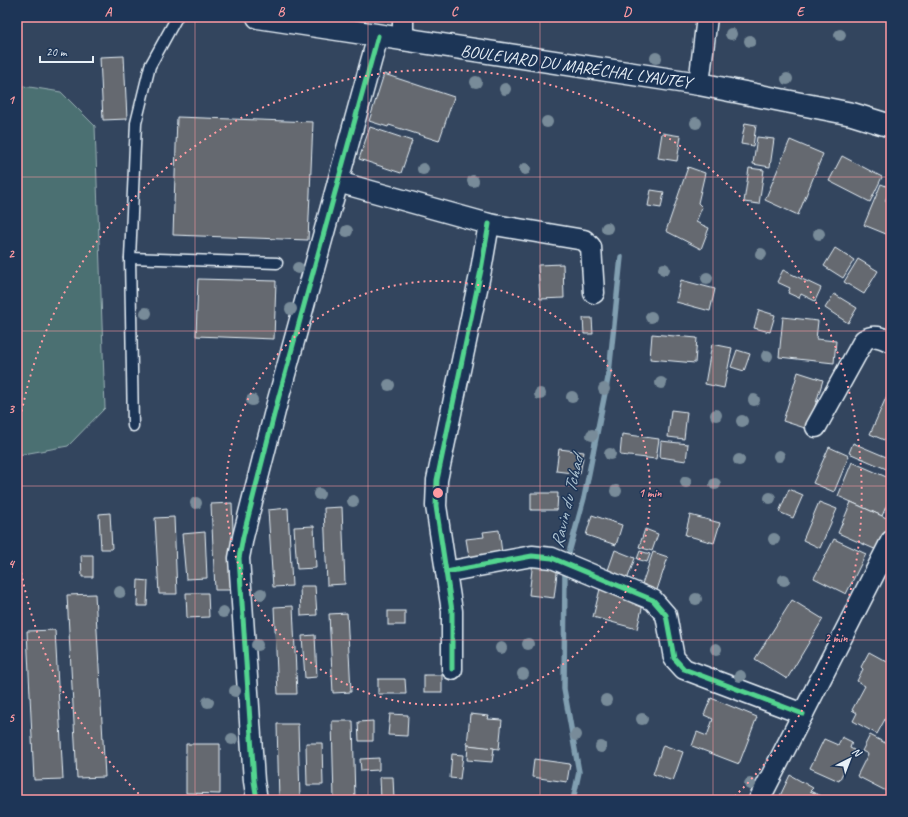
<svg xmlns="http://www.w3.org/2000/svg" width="908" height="817" viewBox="0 0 908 817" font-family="Caveat,sans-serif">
<rect width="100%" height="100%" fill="#33455e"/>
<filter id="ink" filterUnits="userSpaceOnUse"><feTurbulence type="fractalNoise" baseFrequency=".025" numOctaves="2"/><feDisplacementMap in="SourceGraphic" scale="8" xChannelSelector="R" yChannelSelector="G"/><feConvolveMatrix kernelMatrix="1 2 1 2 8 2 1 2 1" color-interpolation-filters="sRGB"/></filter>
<g filter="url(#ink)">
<polygon fill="#4c7072" stroke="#9ab0b5" points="17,85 61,92 95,126 105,408 68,446 18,455"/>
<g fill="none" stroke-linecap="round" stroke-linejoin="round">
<g stroke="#819fb1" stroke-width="5.5">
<polyline points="567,560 584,498 609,373 621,257"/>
<polyline points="565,568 564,689 579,772 573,800"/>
</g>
</g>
<g fill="#65696f" stroke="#e8f1f8">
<polygon points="124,56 127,119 103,120 100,57"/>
<polygon points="384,74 454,97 439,141 389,125 388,127 369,121"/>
<polygon points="177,117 313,122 308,240 173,235"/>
<polygon points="745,123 756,125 753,146 741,144"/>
<polygon points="370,127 412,141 401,173 359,159"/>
<polygon points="662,133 681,136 677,161 658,158"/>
<polygon points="757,137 774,139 770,167 753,164"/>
<polygon points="790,140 823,154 798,215 765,200"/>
<polygon points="842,156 882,177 870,202 829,181"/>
<polygon points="688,167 705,173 698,203 702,207 696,222 709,228 701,249 666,231"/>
<polygon points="749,168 764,170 759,204 744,202"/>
<polygon points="881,184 891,188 885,201 891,204 891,236 864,225"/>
<polygon points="651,190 664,192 661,208 648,206"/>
<polygon points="835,248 854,260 843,278 824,266"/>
<polygon points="858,259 878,271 864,294 844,282"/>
<polygon points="563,264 564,298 540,299 538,265"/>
<polygon points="783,270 821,288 815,301 801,294 799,298 788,293 790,288 777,282"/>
<polygon points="198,279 276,281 274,339 196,336"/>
<polygon points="681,280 715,289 710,311 676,302"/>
<polygon points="834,294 857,308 848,323 825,308"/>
<polygon points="759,310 775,315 770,332 754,328"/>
<polygon points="783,317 818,321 816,339 836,341 834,363 779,357"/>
<polygon points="583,318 592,318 593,334 584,334"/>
<polygon points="652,334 697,338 695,363 650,359"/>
<polygon points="712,344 732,348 724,388 705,384"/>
<polygon points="737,350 750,354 744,371 731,367"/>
<polygon points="798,372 823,380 808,429 783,421"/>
<polygon points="888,393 891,395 891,443 870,434"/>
<polygon points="671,410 687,412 684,439 668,437"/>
<polygon points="622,434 659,439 656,459 620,455"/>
<polygon points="661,441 688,444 686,461 660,457"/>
<polygon points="853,443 891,459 891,471 849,453"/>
<polygon points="829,447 849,456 834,492 813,483"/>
<polygon points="559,449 584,452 580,474 556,471"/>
<polygon points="852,462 891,479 891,495 882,516 838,496"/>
<polygon points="789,489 803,495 793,518 779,512"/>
<polygon points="531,493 558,493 557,510 531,510"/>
<polygon points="819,502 837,509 820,548 803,540"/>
<polygon points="851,502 891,520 879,551 838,533"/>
<polygon points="232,503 235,590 215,590 211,504"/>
<polygon points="342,507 345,584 327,585 324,508"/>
<polygon points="288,508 292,586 273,587 268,510"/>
<polygon points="110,513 112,549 101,549 99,514"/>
<polygon points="592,515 622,525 616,545 586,535"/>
<polygon points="690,515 720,523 714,543 685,535"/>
<polygon points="174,517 177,594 159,594 155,518"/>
<polygon points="314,526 316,568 297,569 294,527"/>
<polygon points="645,529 658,534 652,551 639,547"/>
<polygon points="499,530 502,553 469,557 466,539 484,537 483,532"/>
<polygon points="205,532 207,578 186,579 182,534"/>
<polygon points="834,539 866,554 846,594 814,578"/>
<polygon points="615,550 635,558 627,580 607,573"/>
<polygon points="640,551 650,554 647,562 637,559"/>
<polygon points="653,552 668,557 656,593 641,587"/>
<polygon points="81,555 93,555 93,577 82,577"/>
<polygon points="533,561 558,565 554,598 529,595"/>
<polygon points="891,574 891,584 887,582"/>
<polygon points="138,580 148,581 147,606 137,606"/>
<polygon points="300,586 315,586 317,615 301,616"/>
<polygon points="600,589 644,600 637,629 593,617"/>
<polygon points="186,593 208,593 209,617 187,618"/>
<polygon points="95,594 105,777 77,778 67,595"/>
<polygon points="792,600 823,619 787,679 755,659"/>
<polygon points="293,606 297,694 278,694 274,607"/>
<rect x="388" y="611" width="17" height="14"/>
<polygon points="347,613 351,692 333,693 329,614"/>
<polygon points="55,630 63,779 34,780 27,631"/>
<polygon points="315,635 317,677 305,678 302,636"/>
<polygon points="869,652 891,664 891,708 877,734 853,721 857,713 852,710 865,686 857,681 863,669 861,667"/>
<rect x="424" y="675" width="18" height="17"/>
<polygon points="378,679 405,679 406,694 378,694"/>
<polygon points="711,698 757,717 739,764 692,746 697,732 707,736 713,719 704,715"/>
<polygon points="390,714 408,715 407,736 388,735"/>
<polygon points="470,714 489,716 488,719 502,720 499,749 467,745"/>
<polygon points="332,721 353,721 355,800 334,800"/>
<polygon points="373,721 373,741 359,741 358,722"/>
<polygon points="277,724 298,724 300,800 279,800"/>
<polygon points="870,735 891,746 890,793 857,776 868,754 862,751"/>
<polygon points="842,737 852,742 850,748 854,750 839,781 810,768 824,739 838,745"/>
<polygon points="306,743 322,743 323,785 307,785"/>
<polygon points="186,744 220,744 220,794 186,793"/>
<polygon points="468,745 494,748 492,762 467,760"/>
<polygon points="663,745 683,752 673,781 653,774"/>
<polygon points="452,754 463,755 460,779 450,778"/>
<polygon points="379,758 379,770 361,771 360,759"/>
<polygon points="534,759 570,764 567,782 532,777"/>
<polygon points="790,775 813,788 810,791 829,800 778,800"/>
<polygon points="380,777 393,777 394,800 381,800"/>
</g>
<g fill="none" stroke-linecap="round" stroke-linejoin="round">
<g stroke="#e8f1f8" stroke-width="13">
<g id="lane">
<polyline points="130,258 277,263"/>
<polyline points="133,426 130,258 136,123 150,66 177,17"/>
</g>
</g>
<g stroke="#e8f1f8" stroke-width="23">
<g id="street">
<polyline points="403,17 403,40"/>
<polyline points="699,84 707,17"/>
<polyline points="338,182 489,224 584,240 591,247 594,293"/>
<path d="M 816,427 L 864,340 C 874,334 881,337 891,342"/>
<polyline points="446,572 532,556 552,558 653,600 666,615 674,658 684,669 803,714"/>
<polyline points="452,669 452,611 436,506 437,480 481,270 489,224"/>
<polyline points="257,800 254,781 239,558 243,537 276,407 378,36"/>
<polyline points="759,800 891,541"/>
</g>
</g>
<g stroke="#e8f1f8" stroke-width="25">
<polyline id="secondary" points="258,17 699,84 852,114 891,126"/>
</g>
<use href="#lane" stroke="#1d3557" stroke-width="10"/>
<use href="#street" stroke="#1d3557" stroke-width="20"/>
<use href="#secondary" stroke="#1d3557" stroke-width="22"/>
<g stroke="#1d3557" stroke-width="8">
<g id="cycleway">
<polyline points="446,572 532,556 552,558 653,600 666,615 674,658 684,669 803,714"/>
<polyline points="452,669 452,611 436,506 437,480 481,270 489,224"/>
<polyline points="257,800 254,781 239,558 243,537 276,407 378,36"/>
</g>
</g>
<use href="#cycleway" stroke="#53d58f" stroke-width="5"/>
</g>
<g fill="#788b99">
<circle cx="731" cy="34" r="6"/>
<circle cx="840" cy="35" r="6"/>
<circle cx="750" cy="41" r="6"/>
<circle cx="656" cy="58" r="6"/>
<circle cx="787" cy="79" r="6"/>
<circle cx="476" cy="82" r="6"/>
<circle cx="505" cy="89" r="6"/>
<circle cx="547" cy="122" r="6"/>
<circle cx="696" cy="123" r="6"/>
<circle cx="423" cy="169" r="6"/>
<circle cx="525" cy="169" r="6"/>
<circle cx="473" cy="181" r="6"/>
<circle cx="607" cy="228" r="6"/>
<circle cx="347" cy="231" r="6"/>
<circle cx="819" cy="234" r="6"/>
<circle cx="761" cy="254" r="6"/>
<circle cx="298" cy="268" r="6"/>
<circle cx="664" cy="269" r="6"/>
<circle cx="707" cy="278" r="6"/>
<circle cx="291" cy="309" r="6"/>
<circle cx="146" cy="313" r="6"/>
<circle cx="651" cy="317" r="6"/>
<circle cx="767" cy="356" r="6"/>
<circle cx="661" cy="383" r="6"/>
<circle cx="389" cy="385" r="6"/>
<circle cx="604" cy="389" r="6"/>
<circle cx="540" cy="394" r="6"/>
<circle cx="572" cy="397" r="6"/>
<circle cx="252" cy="400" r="6"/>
<circle cx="754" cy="400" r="6"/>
<circle cx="716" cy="415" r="6"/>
<circle cx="742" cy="421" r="6"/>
<circle cx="592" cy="435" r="6"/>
<circle cx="610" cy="454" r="6"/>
<circle cx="779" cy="456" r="6"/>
<circle cx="739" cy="460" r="6"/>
<circle cx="686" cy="482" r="6"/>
<circle cx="715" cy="484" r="6"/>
<circle cx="616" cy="491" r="6"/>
<circle cx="319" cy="494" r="6"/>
<circle cx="770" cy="498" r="6"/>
<circle cx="353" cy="501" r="6"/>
<circle cx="196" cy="503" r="6"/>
<circle cx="774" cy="539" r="6"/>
<circle cx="784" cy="580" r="6"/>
<circle cx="120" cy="592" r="6"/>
<circle cx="261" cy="594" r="6"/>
<circle cx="696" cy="599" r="6"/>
<circle cx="223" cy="612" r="6"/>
<circle cx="528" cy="644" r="6"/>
<circle cx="257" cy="645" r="6"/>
<circle cx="501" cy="648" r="6"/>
<circle cx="716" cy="649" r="6"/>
<circle cx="523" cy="674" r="6"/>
<circle cx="740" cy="676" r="6"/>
<circle cx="235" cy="691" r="6"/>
<circle cx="606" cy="700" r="6"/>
<circle cx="208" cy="702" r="6"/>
<circle cx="642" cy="719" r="6"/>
<circle cx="576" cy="735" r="6"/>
<circle cx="232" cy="739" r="6"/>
<circle cx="601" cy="747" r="6"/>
<circle cx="750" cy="784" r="6"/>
</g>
</g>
<path fill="none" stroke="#ff9aa2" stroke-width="1" stroke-opacity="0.55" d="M 195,17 L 195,800M 368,17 L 368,800M 540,17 L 540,800M 713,17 L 713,800M 17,177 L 891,177M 17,331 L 891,331M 17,486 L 891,486M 17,640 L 891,640"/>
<g fill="none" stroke="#ff9aa2" stroke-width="2" stroke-dasharray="2 4">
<circle cx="438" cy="493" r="212"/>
<path d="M143 798A424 424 0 0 1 17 545M17 441A424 424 0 1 1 733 798"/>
</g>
<g text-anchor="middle" stroke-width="3" stroke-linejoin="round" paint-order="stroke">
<g font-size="17" fill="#e8f1f8" stroke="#1d3557">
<text transform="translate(576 66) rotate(8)" y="6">BOULEVARD DU MARÉCHAL LYAUTEY</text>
</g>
<g font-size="18" font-style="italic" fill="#acc1cf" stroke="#1d3557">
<text transform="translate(567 502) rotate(-77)" y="6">Ravin du Tchad</text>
</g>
</g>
<circle cx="438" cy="493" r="6" fill="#ff9aa2" stroke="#1d3557" stroke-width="2"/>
<g font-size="12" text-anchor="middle" font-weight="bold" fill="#ff9aa2" stroke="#1d3557" stroke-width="3" stroke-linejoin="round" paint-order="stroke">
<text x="650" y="497">1 min</text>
<text x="836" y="642">2 min</text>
</g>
<rect width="908" height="817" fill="none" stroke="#1d3557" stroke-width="44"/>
<g transform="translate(850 759) rotate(42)" stroke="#1d3557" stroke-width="3" paint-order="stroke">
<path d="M0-3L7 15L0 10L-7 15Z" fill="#e8f1f8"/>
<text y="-6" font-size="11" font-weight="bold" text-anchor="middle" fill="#e8f1f8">N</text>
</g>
<path d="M40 56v6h53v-6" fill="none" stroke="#e8f1f8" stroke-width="2"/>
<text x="46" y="56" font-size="12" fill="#e8f1f8" stroke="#1d3557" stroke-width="3" paint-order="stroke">20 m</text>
<rect x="22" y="22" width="864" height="773" fill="none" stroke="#ff9aa2" stroke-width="1.5"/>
<g font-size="13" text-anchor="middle" font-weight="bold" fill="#ff9aa2">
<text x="108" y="16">A</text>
<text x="281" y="16">B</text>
<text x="454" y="16">C</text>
<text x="627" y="16">D</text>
<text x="800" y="16">E</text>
<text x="11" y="104">1</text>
<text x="11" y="258">2</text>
<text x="11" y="413">3</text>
<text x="11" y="568">4</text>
<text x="11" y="722">5</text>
</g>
</svg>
